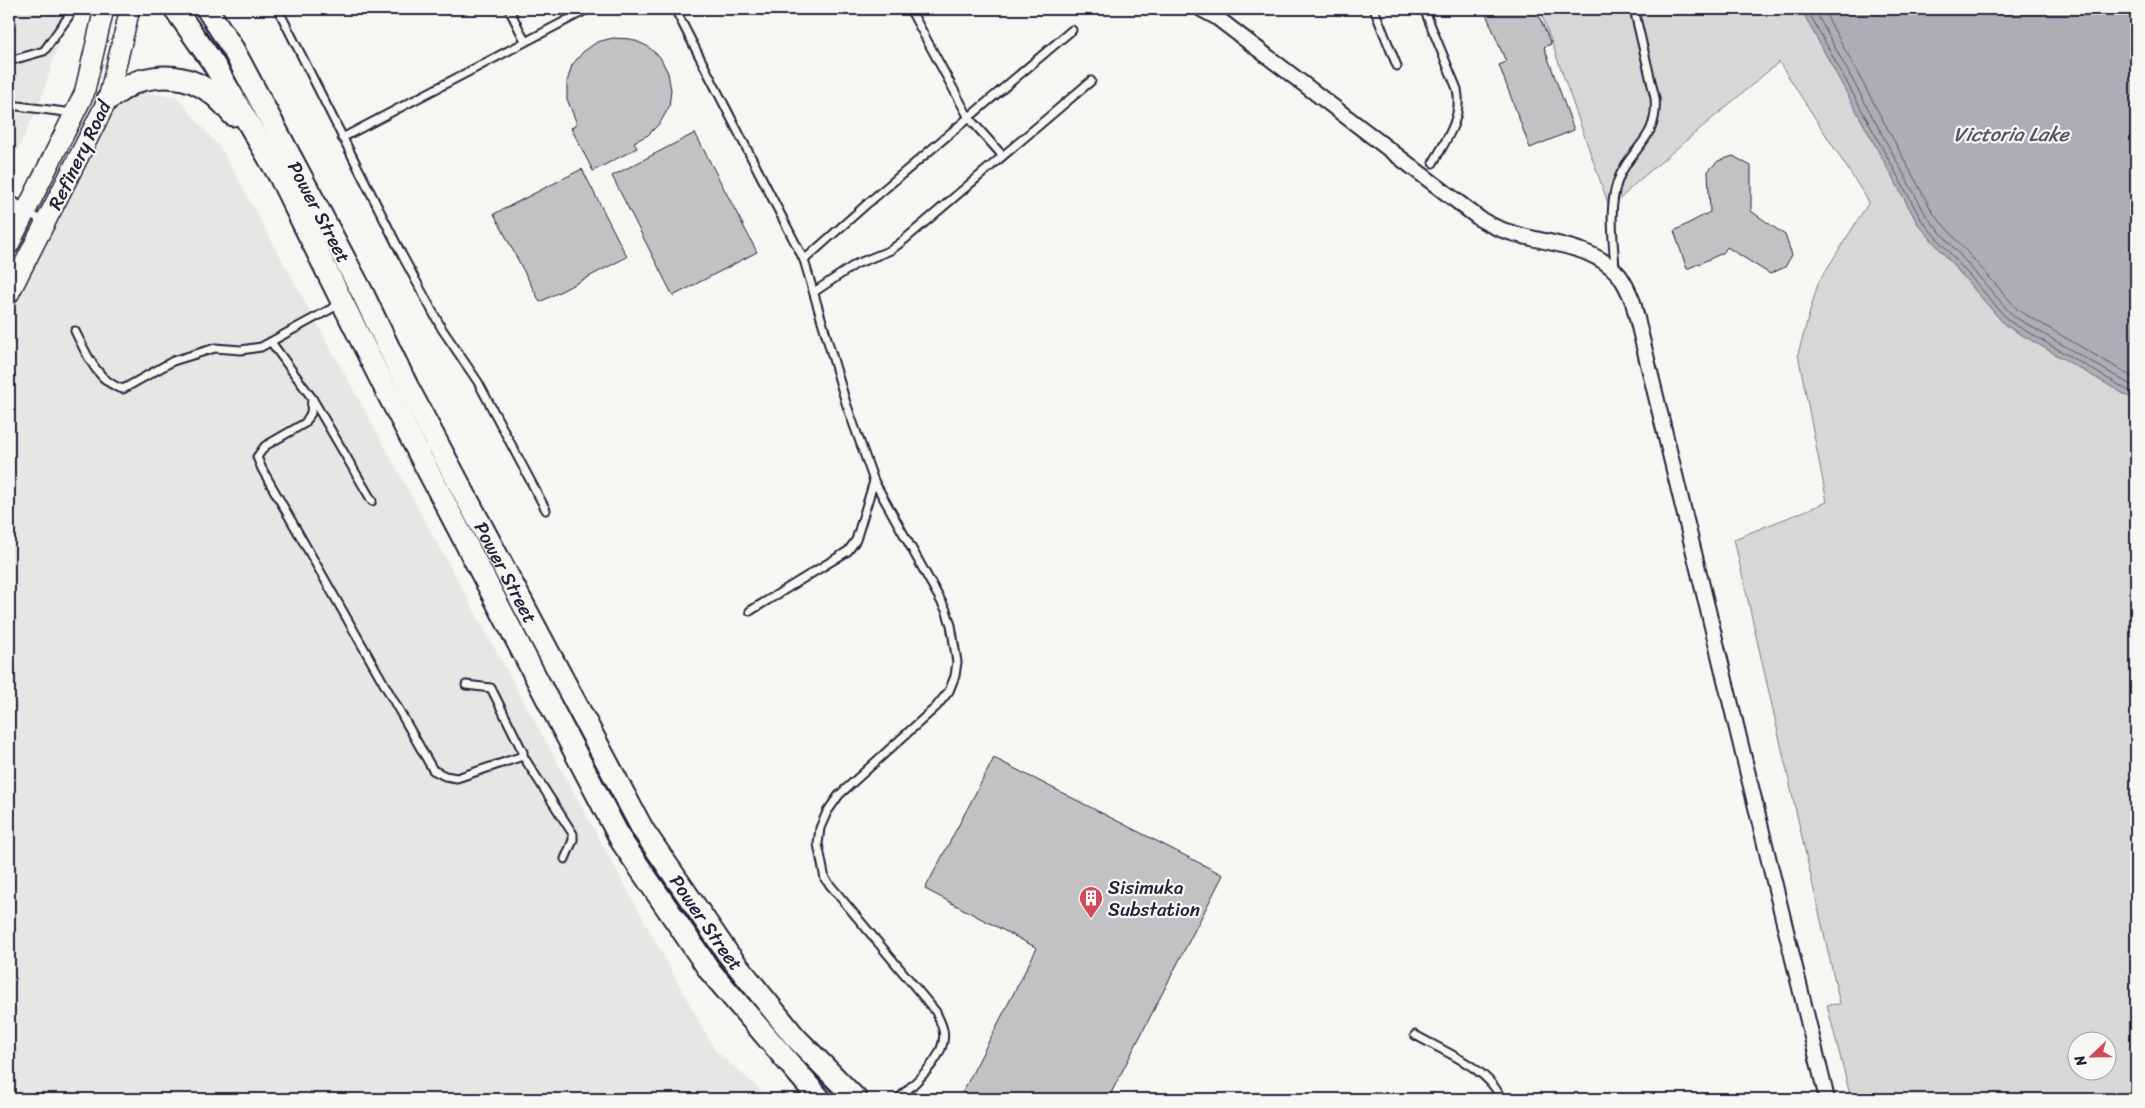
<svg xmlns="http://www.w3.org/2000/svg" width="2145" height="1108" viewBox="0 0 2145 1108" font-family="Sriracha,sans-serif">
<rect width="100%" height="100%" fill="#f6f6f2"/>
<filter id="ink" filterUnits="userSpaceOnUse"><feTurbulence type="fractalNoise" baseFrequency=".02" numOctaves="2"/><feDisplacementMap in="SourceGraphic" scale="10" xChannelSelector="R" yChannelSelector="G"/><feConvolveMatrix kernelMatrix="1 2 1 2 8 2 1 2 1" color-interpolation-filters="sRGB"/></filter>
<g filter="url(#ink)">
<g fill="#e6e6e4">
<polygon points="9,9 69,9 41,100 9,168"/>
<polygon points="145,93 176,96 222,150 715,1050 771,1099 9,1099 9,313 89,144 117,103"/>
</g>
<path fill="#d7d7d7" stroke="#7c7c89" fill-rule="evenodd" d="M 1540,9 L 1801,9 L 1918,224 L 2005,325 L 2136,401 L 2136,1099 L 1851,1099 L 1827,1005 L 1840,1004 L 1734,539 L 1827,502 L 1798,354 L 1818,283 L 1869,202 L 1779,62 L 1636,183 L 1610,209 ZM 2078,1040 L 2108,1040 L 2108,1070 L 2078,1070 Z"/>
<polygon fill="#adadb3" stroke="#757583" points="1801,9 2136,9 2136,401 2005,325 1918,224"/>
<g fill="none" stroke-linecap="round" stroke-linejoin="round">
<g stroke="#5a5a6b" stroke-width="1">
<polyline points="1807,9 1922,221 2009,321 2136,395"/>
<polyline points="1814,9 1927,217 2013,316 2136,388"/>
<polyline points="1823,9 1933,213 2018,310 2136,379"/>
</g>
</g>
<g fill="#c2c2c4" stroke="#22223b">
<polygon points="1484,9 1536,9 1551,44 1544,47 1574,130 1530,148 1499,65 1506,62"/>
<polygon points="613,38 631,39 647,46 660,57 668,73 671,90 669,107 660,123 648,135 634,142 637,148 593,171 571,128 577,124 567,99 567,82 572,65 583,52 597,42"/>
<polygon points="695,133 757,252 673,296 612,176"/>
<polygon points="1733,156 1751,166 1751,211 1785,235 1792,255 1785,267 1770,274 1727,247 1723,253 1687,269 1674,231 1710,212 1708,171 1718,161"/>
<polygon points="582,169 627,257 540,302 494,214"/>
<polygon points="994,758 1223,875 1108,1099 959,1099 1037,948 925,889"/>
</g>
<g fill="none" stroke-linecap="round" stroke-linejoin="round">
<g stroke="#22223b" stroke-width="11">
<g id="service">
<polyline points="278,9 402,255 442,329 478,382 546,510"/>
<polyline points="509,9 525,41"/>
<path d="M 675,9 L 804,260 L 846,403 L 874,481 L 946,610 L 951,625 L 957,662 L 955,676 L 949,691 L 936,707 L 839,795 L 827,812 L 820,828 L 818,844 L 825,879 L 936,1012 C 938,1017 942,1024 943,1030 C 949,1056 914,1083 898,1099"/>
<polyline points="910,9 969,118 1002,155"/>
<polyline points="1374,9 1397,66"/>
<path d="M 1424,9 L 1457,89 C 1463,117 1447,139 1433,163"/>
<polyline points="9,61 44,51 69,16"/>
<polyline points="9,109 10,105 73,113"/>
<polyline points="342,138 588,9"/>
<polyline points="9,198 44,223"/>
<polyline points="804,260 868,203 1072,30"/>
<path d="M 1615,271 C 1614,241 1608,212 1617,183 C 1629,147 1659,141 1655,98 L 1634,9"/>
<polyline points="814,292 856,264 891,250 904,240 1091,81"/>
<path d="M 75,331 C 86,353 98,383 123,389 L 173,361 L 215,348 L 241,350 L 261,347 L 340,304"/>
<polyline points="271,342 312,398 311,413 305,423 265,446 257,457 262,469 433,770 445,776 457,778 523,756 523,752 491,688 466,685"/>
<polyline points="312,398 372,501"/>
<polyline points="750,611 848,551 856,540 874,481"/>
<polyline points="523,756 573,834 573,840 565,859"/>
<path d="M 1415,1035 C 1443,1051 1490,1069 1501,1099"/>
</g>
</g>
<g stroke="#22223b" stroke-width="18">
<path id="minor" d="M 1201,9 L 1216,17 L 1480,219 C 1490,225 1501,230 1512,233 C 1547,244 1594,245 1619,275 C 1625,283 1629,292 1633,302 L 1827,1099"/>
</g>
<g stroke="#22223b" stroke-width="22">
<g id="secondary">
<polyline points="9,245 84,94 104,9"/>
<polyline points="9,294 108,99 130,9"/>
</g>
</g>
<g stroke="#22223b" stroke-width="25">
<g id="primary">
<polyline points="175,9 213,63 280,177 389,396 622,842 710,971 820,1099"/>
<path id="s1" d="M 207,9 L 233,49 L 297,169 L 362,292 L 407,386 L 643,830 L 728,954 L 795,1037 L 856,1099"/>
<path d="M 108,99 C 117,94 125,87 134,83 C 140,80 147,79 153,78 C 188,73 212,88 233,115"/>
</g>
</g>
<use href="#service" stroke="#f6f6f2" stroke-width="7"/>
<use href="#minor" stroke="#f6f6f2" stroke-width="14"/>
<use href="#secondary" stroke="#f6f6f2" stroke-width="19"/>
<use href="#primary" stroke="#f6f6f2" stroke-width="21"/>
</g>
</g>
<defs>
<g id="building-pin" transform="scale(1.25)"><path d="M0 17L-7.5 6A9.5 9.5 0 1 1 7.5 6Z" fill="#d1495b" stroke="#f6f6f2"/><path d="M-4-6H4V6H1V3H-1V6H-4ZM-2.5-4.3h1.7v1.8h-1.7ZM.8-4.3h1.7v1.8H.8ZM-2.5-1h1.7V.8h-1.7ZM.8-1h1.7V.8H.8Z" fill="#fff"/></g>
</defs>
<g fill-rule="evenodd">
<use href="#building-pin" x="1091" y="898"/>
</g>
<g text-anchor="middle" stroke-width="4.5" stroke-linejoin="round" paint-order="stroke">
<g font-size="19" fill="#22223b" stroke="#f6f6f2">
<text transform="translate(79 155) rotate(-64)" y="7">Refinery Road</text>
<text dy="7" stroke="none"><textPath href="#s1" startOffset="232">Power Street</textPath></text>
<text dy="7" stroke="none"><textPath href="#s1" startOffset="638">Power Street</textPath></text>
<text dy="7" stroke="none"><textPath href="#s1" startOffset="1042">Power Street</textPath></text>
</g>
<g font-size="19" fill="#22223b" stroke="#f6f6f2" text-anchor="start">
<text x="1108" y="894">Sisimuka<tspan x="1108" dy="22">Substation</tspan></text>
</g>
<g font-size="20" font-style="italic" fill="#535365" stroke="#f6f6f2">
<text x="2011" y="141">Victoria Lake</text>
</g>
</g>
<rect width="2145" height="1108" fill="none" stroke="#f6f6f2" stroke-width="30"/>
<rect x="15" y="15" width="2115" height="1078" fill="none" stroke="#22223b" stroke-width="2" filter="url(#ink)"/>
<g transform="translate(2092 1056) rotate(248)"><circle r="24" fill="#f6f6f2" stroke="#a1a1a9"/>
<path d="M0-4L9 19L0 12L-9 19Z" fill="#d1495b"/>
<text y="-8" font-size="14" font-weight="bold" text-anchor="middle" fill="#22223b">N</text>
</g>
</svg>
